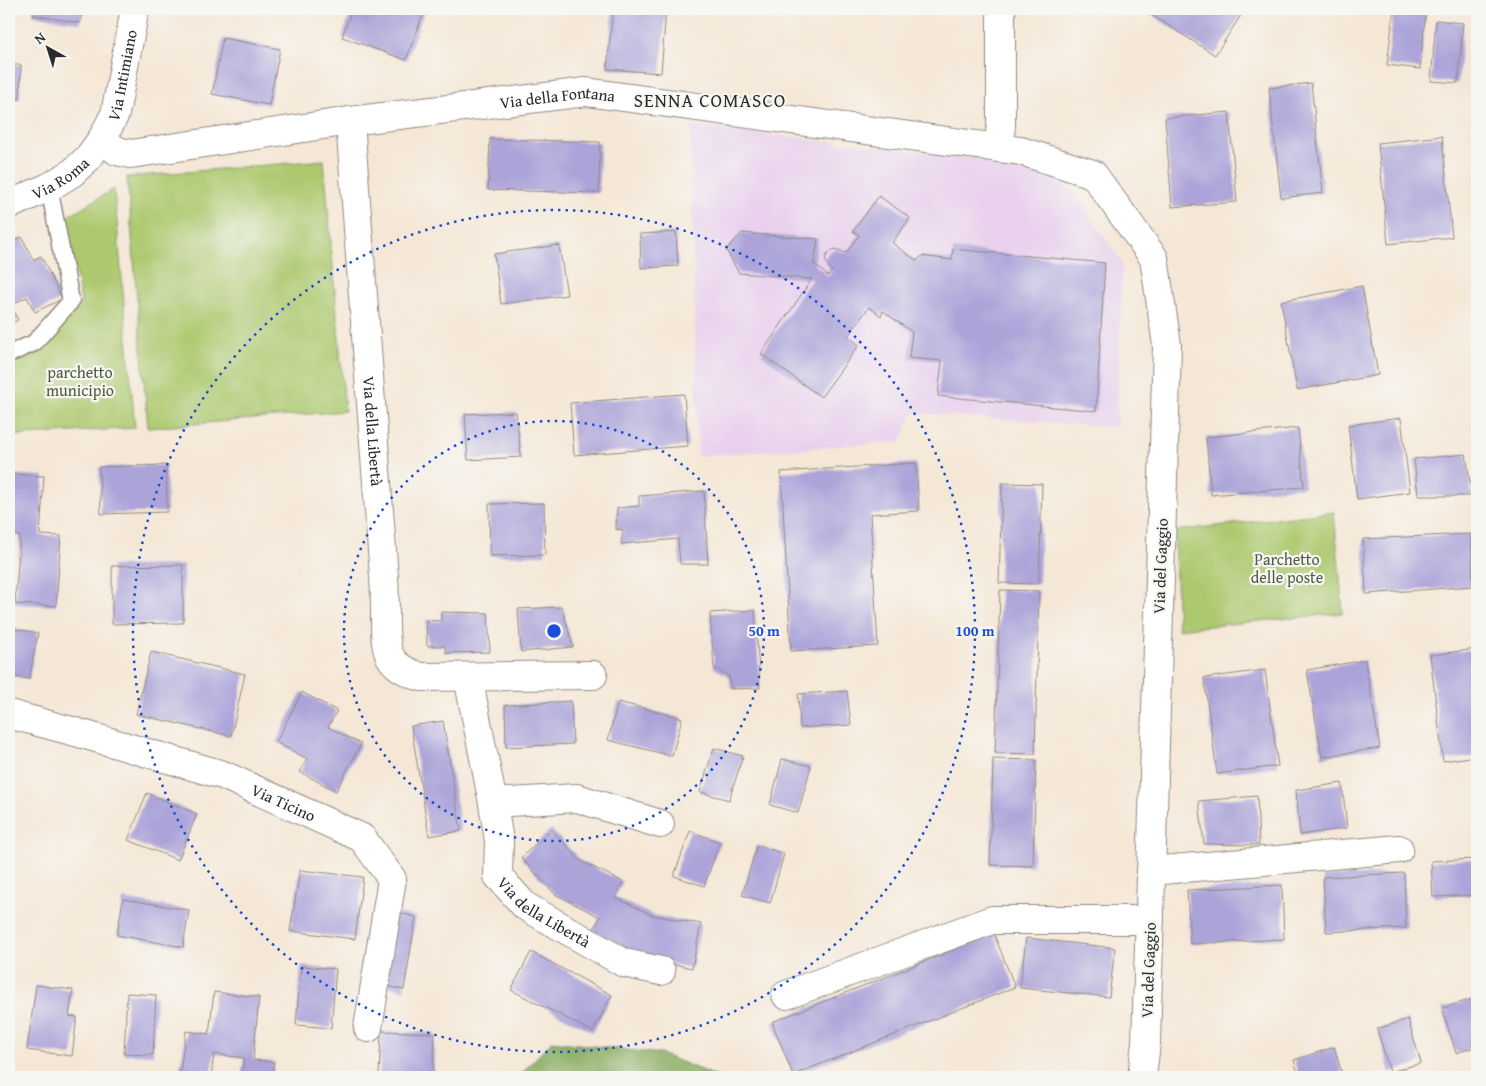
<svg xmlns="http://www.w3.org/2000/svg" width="1486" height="1086" viewBox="0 0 1486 1086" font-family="'Gentium Book Plus',serif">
<rect width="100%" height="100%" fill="#f6f6f2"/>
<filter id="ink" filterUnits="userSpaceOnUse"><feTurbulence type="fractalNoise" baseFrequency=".02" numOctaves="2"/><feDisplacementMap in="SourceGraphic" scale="10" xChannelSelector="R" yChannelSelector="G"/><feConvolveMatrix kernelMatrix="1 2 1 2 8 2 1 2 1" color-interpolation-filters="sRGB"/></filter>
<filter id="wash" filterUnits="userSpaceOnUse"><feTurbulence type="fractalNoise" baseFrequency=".0096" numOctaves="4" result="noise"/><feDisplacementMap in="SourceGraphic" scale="20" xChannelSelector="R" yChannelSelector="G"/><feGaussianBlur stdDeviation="1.12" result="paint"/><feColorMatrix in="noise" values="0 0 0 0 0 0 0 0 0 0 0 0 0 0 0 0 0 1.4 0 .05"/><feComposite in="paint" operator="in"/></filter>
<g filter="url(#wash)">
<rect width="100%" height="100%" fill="#f5e7d6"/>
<polygon fill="#e9d1ed" points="690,126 1014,162 1072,190 1122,262 1117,427 913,413 900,442 698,456"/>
<g fill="#adc970" stroke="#6c7a4e">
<polygon points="324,160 345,411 148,428 127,177"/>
<polygon points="114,189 135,428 9,436 9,365 41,351 81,301 66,217"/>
<polygon points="1334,512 1343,613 1178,629 1174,531"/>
</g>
<polygon fill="#8aad62" stroke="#5a6c46" points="552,1041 661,1054 718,1077 518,1077"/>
<g id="blocks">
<g fill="#aca4d9">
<polygon points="34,9 83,9 80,23 33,15"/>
<polygon points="352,9 425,9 406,60 342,37"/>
<polygon points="613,9 666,9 661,73 607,69"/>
<polygon points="1142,9 1245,9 1215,55"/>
<polygon points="1394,9 1426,9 1420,69 1387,65"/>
<polygon points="1436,20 1463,23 1458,83 1431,81"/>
<polygon points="223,38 280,49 269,105 212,94"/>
<polygon points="9,65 21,65 20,99 9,99"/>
<polygon points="1311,83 1323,193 1281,198 1269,88"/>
<polygon points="1229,112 1237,202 1172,207 1165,118"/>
<polygon points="1442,136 1452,237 1388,244 1378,143"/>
<polygon points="490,139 600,142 599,193 488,190"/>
<polygon points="879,196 910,218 892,243 917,261 922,256 952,260 953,249 1105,263 1096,411 938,396 942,361 909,358 912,332 883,311 881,316 869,307 848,336 859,345 821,397 761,354 812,279 739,273 726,250 742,233 818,239 814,264 828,276 832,271 829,268 825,259 828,253 835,249 846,253 859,235 853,231"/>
<polygon points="676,232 678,266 641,268 640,234"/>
<polygon points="22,237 33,260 41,256 62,299 35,312 27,297 11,305 18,320 9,325 9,244"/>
<polygon points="559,245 567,295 501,304 494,254"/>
<polygon points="1362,286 1378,375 1297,390 1281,301"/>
<polygon points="684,394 688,446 574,455 570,403"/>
<polygon points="516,412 521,457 468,460 465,414"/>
<polygon points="1401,418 1410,492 1357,499 1348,425"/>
<polygon points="1298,428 1304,487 1211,495 1206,437"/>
<polygon points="1466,454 1472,496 1418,496 1414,459"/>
<polygon points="916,463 919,511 870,514 878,646 791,651 781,472"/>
<polygon points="166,465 167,512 101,514 99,467"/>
<polygon points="9,474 44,476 40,535 61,536 56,606 15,604 20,536 9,535"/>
<polygon points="1002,483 1042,484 1039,584 999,583"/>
<polygon points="704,491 708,564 680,564 678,539 621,544 623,530 616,529 617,508 639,506 639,496"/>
<polygon points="544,503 545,555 490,556 489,504"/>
<polygon points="1471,534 1473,586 1366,594 1363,539"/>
<polygon points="183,565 183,623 112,624 112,566"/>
<polygon points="1000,590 1039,591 1035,754 995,753"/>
<polygon points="562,607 573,647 521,652 518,609"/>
<polygon points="755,610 760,688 731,689 729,676 714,668 710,613"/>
<polygon points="441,612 488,613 490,652 446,653 445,646 427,646 426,620 441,621"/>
<polygon points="9,628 38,633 29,679 9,676"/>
<polygon points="1477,649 1477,756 1443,761 1430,655"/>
<polygon points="151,652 245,674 231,736 136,714"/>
<polygon points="1365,660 1380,748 1322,757 1307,670"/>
<polygon points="1265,670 1278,766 1217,774 1204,678"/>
<polygon points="847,691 851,725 800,728 798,694"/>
<polygon points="302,692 337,711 328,727 361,744 336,791 300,772 307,759 276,742"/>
<polygon points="571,701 573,744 506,747 505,705"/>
<polygon points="618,702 682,718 672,756 608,740"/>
<polygon points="443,721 461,831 429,836 411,726"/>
<polygon points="714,748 743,756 729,800 700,792"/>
<polygon points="782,759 811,766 798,813 770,805"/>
<polygon points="993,759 1036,760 1033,866 990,865"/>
<polygon points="1342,783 1347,828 1300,835 1296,790"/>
<polygon points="147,793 197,814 178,860 128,840"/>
<polygon points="1257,796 1259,845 1204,844 1199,801"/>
<polygon points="551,829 581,861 623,882 615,897 652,915 701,924 692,968 636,956 593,931 600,917 555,894 521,858"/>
<polygon points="690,831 720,842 704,886 674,876"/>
<polygon points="757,845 784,854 770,903 742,895"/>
<polygon points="1477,859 1477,895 1433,897 1431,861"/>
<polygon points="300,870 363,877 355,939 290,931"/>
<polygon points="1404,873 1406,928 1326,932 1323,877"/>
<polygon points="1282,885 1284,939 1190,944 1187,890"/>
<polygon points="123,899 189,910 183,947 117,935"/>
<polygon points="387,910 416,917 404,990 375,983"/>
<polygon points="994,934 1015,987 793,1075 772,1022"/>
<polygon points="1026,938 1115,948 1109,997 1020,988"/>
<polygon points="531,952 612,995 593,1032 511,990"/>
<polygon points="301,966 336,969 331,1028 296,1025"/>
<polygon points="36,985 73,990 69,1016 77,1017 72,1056 27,1050"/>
<polygon points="214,992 259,997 253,1060 274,1062 272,1077 241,1077 244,1058 214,1054 211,1077 179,1077 186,1031 209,1034"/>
<polygon points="127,993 156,995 153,1055 124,1054"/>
<polygon points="1473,999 1477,1012 1477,1046 1456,1053 1442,1008"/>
<polygon points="1408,1019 1421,1063 1390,1072 1377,1029"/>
<polygon points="381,1031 435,1033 433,1077 379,1077"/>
<polygon points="1334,1047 1343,1077 1299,1077 1294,1060"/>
</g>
</g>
</g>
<g filter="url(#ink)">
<use href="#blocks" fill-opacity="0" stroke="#908980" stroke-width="1"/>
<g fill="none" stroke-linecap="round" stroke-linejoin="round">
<g stroke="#908980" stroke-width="19">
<polyline id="service" points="9,354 34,343 71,301 49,187"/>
</g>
<g stroke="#908980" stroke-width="30">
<g id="minor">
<path id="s1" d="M 350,121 L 384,577 C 385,591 385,606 385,620 C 385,653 387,666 421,677 L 593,675"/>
<path id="s2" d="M 102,139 L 117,151 L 131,154 L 350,121 L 586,92 L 1021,151 L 1093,174 L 1154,258 L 1167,345 L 1146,1043 L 1142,1077"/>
<polyline points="998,148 1001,126 1001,9"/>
<path id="s3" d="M 468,677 L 493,803 L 499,841 L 498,876 L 525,906 L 624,963 L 661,971"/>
<path id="s4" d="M 9,714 L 79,733 L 223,775 L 362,838 L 392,879 L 368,1028"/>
<polyline points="493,803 577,798 660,824"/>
<polyline points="1151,871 1399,849"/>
<polyline points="786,995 992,920 1150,920"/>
</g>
</g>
<g stroke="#908980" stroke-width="30">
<g id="tertiary">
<path id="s5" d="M 9,205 L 49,187 L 72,173 L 88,158 L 102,139 L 115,114 L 135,9"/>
</g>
</g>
<use href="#service" stroke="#fff" stroke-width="16"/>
<use href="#minor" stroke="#fff" stroke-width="28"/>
<use href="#tertiary" stroke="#fff" stroke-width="28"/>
</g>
</g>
<g fill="none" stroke="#1d4ed8" stroke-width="2.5" stroke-dasharray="2.5 5">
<circle cx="554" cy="631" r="210"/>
<circle cx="554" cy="631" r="421"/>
</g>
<g text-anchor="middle" stroke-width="4.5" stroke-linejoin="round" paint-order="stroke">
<g font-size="16" fill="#2b2b2b" stroke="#f6f6f2">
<text dy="6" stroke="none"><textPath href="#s5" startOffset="184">Via Intimiano</textPath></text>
<text dy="6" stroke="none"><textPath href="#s2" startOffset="464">Via della Fontana</textPath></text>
<text dy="6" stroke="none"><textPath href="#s5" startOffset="58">Via Roma</textPath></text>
<text dy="6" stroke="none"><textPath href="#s1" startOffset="311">Via della Libertà</textPath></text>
<text transform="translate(1160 566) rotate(-88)" y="6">Via del Gaggio</text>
<text dy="6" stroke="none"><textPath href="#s4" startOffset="289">Via Ticino</textPath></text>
<text dy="6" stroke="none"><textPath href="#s3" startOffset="261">Via della Libertà</textPath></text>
<text transform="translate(1148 970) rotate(-88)" y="6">Via del Gaggio</text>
</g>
<g font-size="16" fill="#525a40" stroke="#f6f6f2">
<text x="80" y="378">parchetto<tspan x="80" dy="18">municipio</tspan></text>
<text x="1287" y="565">Parchetto<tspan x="1287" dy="18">delle poste</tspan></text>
</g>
<g font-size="19" letter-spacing="1" fill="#2b2b2b" stroke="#f6f6f2">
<text x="710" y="107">SENNA COMASCO</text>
</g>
</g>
<circle cx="554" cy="631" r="8" fill="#1d4ed8" stroke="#f6f6f2" stroke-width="2.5"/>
<g font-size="15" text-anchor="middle" font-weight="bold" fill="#1d4ed8" stroke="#f6f6f2" stroke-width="4.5" stroke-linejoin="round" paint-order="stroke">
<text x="764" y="636">50 m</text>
<text x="975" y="636">100 m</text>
</g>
<rect width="1486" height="1086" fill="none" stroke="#f6f6f2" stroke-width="30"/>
<g transform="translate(48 48) rotate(321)" stroke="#f6f6f2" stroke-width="4" paint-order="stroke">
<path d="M0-4L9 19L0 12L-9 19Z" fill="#2b2b2b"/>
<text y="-8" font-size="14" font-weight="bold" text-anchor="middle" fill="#2b2b2b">N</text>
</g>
</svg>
